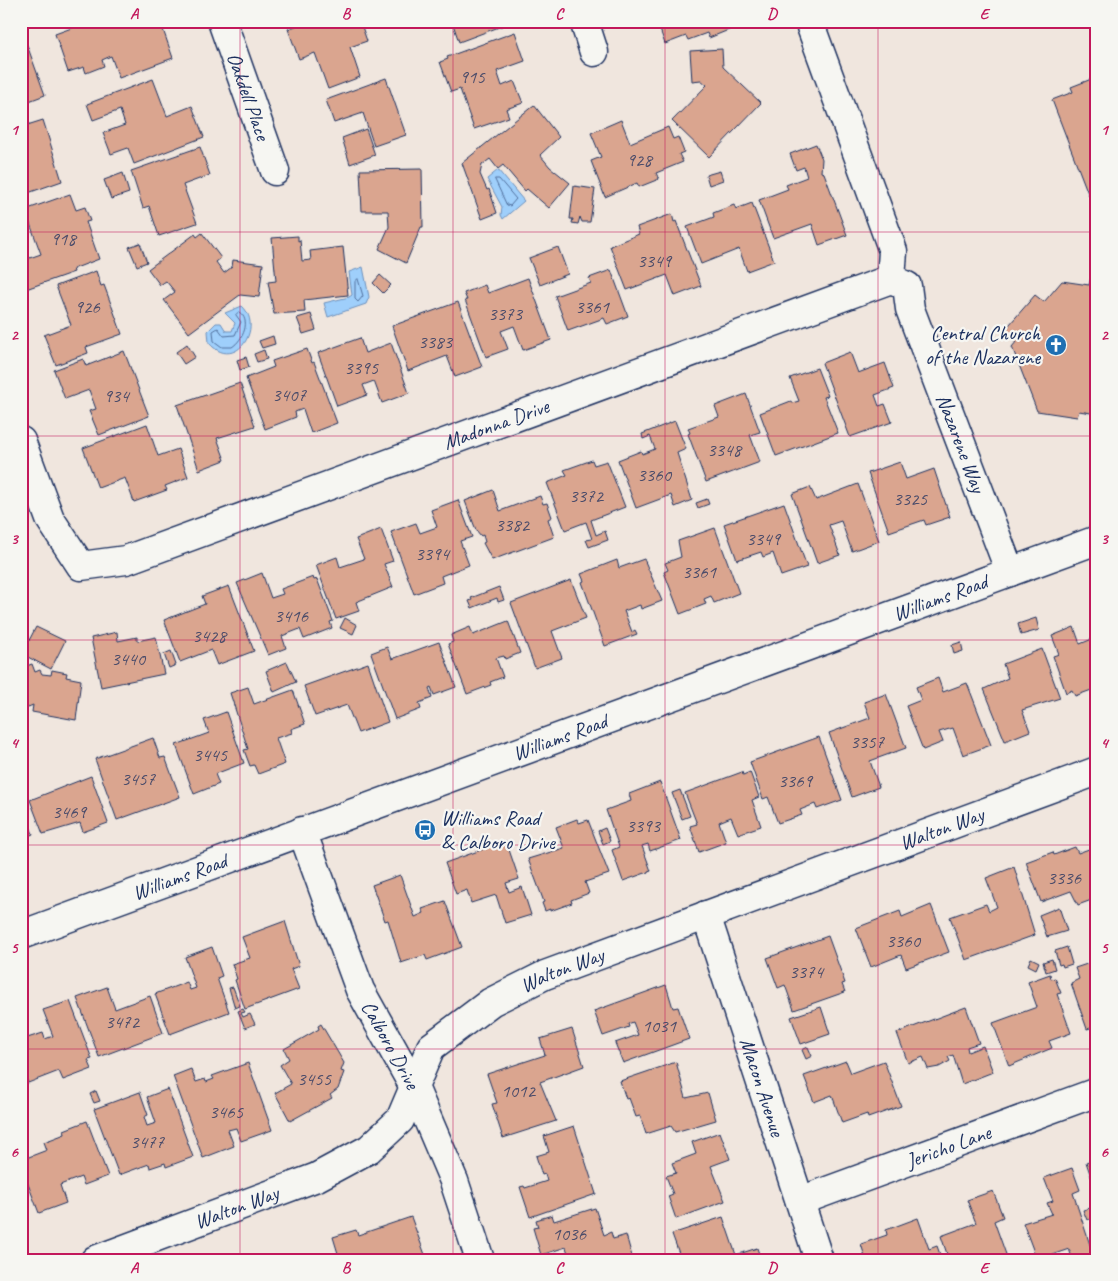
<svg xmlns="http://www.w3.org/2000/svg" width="1118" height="1281" viewBox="0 0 1118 1281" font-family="Caveat,sans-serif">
<rect width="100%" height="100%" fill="#f0e6de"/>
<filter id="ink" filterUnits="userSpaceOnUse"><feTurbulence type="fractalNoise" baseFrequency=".02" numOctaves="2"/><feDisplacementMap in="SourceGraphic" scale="10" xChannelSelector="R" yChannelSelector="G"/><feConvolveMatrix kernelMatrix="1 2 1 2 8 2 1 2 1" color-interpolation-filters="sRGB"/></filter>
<g filter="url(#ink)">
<g fill="#9fcffb" stroke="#6a8fbc">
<polygon points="498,170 524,201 503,219 501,215 502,207 487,179"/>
<polygon points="363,267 369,297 366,304 328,317 324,303 349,297 352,295 349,272"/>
<path d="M 242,306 C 265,327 235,373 209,343 L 208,331 L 216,323 L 221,323 L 226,331 L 232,331 L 235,323 L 225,313 Z"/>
</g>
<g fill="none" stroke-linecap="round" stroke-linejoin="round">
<g stroke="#506f9d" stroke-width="1">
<polygon points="495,179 499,179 516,199 510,206 507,205"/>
<polygon points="358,279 363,296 358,302 355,299 355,282"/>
<path d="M 239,312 C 252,320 243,340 232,347 L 222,347 L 214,341 L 213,331 L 218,328 L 224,336 L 235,335 L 241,322 L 236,315 Z"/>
</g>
</g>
<g fill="#daa58f" stroke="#1b2f5e">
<polygon points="91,21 92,24 100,21 144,21 145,24 160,21 173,58 119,78 111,56 102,60 104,66 86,73 84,67 68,72 55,34"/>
<polygon points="308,21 360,21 367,41 350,47 360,77 328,89 315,53 299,59 288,29"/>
<polygon points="452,21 515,21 459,42"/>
<polygon points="657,21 734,21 736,27 709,38 707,33 688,40 686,36 665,44"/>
<polygon points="515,32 525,61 497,71 502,86 514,81 523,103 506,109 509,117 474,129 460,89 451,92 440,62 448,59 447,57"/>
<polygon points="27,45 45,95 21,104 21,47"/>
<polygon points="722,49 723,67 761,103 709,157 672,121 707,85 701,80 692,81 690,51"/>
<polygon points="386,78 406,135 374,146 363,113 334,123 326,100"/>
<polygon points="1094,78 1097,83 1096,202 1093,195 1089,196 1052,100 1073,92 1071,87"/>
<polygon points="153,79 167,116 192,106 204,137 134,164 128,148 111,154 103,133 125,125 120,110 93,120 87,104"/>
<polygon points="534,105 559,137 540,155 550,167 570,183 549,208 527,189 525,191 503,165 498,169 490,159 482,165 480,174 487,190 489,189 497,213 482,219 462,163"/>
<polygon points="43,120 62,181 25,194 28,200 21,202 21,127"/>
<polygon points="621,120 630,143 668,127 673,139 678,137 684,152 679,154 683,162 656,173 659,179 639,187 637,183 605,197 591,161 601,157 591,133"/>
<polygon points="366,129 375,155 350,164 342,138"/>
<polygon points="816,144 822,159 821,172 824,173 847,235 819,245 812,224 773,238 759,200 788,189 786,185 807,177 804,167 796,170 790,154"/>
<polygon points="200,147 210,175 183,185 197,223 159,236 149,206 143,208 131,171"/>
<polygon points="422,169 423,227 421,227 406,263 379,249 389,227 388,211 362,211 360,170"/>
<polygon points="720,171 723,180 709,185 706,175"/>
<polygon points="123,173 129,193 111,199 104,180"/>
<polygon points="574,186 595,189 590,222 582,222 580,217 578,224 572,223 573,219 570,219"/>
<polygon points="70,194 76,210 85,207 90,221 86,222 99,259 73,269 74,272 26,289 21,276 21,261 41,254 25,210"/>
<polygon points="752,203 774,261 747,271 739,249 701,264 687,227 714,217 713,213 734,205 736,209"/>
<polygon points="672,214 674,222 676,221 701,286 675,296 667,275 627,290 610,246 639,234 637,227"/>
<polygon points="202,233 221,258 216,262 224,273 232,267 233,260 263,264 259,297 240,295 189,333 164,300 175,292 166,281 160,285 148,269 195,234 197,237"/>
<polygon points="298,236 298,241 300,240 302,261 311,260 310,251 343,247 348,295 304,300 305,312 274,314 268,282 276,281 272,238"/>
<polygon points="140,243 147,262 137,266 129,247"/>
<polygon points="558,247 568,274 540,285 529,258"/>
<polygon points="611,270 628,316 607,324 604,318 568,331 555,296 591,283 589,278"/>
<polygon points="96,271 101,286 104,285 122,334 86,347 88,353 56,365 44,335 71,325 56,286"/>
<polygon points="1092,273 1097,274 1097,414 1079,411 1077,417 1037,411 1012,347 1016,342 1003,332 1035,295 1044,302 1062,281 1089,285"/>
<polygon points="380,275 391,285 383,293 373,283"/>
<polygon points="528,278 551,340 523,350 514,326 501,331 508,349 486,357 465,300 467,300 464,293 485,285 488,293"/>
<polygon points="458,302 482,367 455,377 447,356 408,371 392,326"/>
<polygon points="311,314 316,330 303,334 297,318"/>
<polygon points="273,336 275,344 262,348 259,341"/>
<polygon points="360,338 365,353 391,343 409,393 382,403 374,381 363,385 367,395 337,406 318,353"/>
<polygon points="187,344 195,357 184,364 176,352"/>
<polygon points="307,349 312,363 314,362 337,423 311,433 303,409 295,412 296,417 265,429 246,378 274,367 272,361"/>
<polygon points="264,350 267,359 257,362 254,354"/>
<polygon points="124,351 149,416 99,435 89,411 96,409 89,390 65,399 54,370 83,359 86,366"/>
<polygon points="850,352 858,373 885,363 894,388 875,395 879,406 885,404 892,422 850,437 822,363"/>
<polygon points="246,357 249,367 240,370 237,360"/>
<polygon points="817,368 828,396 824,397 838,433 776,456 760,413 791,401 792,403 799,401 790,378"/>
<polygon points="240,383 255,426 217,438 225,460 199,470 177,405"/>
<polygon points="746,394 760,432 750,435 760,462 706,482 688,434 690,433 688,428 719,417 715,406"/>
<polygon points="675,421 686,449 677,453 692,500 675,507 671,495 636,508 618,460 641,451 642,454 655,449 650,436 643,439 642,434"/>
<polygon points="147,424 158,456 178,449 188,477 165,486 167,490 134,502 125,478 98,488 83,448"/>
<polygon points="592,460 594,465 607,461 625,507 591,520 596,535 605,531 608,540 589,547 586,540 592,539 586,522 565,530 547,483 567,475 564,470"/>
<polygon points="900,462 906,479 934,469 950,517 926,525 924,520 889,532 868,473"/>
<polygon points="858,484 879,541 852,551 841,521 829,525 840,555 817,563 792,494 810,487 816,500"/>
<polygon points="493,490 500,511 540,496 543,504 547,503 552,517 548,519 554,537 492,560 483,543 485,542 483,535 481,536 476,530 465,501"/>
<polygon points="707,499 709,504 698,508 696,503"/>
<polygon points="458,500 472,537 460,541 469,565 441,576 443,583 414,594 391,532 416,523 420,533 437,527 431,510"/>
<polygon points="784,503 807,567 781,576 773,553 763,557 761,552 737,560 724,524"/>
<polygon points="715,528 739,593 714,603 711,596 704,599 706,604 680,614 664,572 668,570 665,563 681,557 678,541"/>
<polygon points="381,529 393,561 384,564 393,587 356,602 359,611 336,619 316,565 337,557 340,567 364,559 356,539"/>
<polygon points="644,559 662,601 641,609 640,605 624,611 632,632 635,630 637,634 605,646 582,582 584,581 581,574 617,560 619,568"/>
<polygon points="262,573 271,598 283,594 281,589 313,577 314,580 317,579 333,621 330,622 332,628 304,639 300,629 282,636 286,648 268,655 237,583"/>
<polygon points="571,580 586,618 552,631 562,658 535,668 511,603"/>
<polygon points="229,586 254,651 217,665 211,650 180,662 164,620 205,604 202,596"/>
<polygon points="499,587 504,600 498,602 497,598 472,608 469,601 472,600 471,598"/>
<polygon points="345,618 357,625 353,634 340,628"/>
<polygon points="1036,618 1039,630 1021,635 1018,624"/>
<polygon points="508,621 520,653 505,659 504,656 496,658 503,677 490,682 491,685 467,694 448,644 453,642 451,635 470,627 473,635"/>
<polygon points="36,627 65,641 51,669 22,654"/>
<polygon points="1074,627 1080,644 1097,637 1097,688 1075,696 1072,690 1066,693 1053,656 1059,654 1052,636"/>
<polygon points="117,632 118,641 137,637 137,641 156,637 164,674 101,687 91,638"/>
<polygon points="439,642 456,687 434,695 431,687 429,688 432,698 419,703 421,709 395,719 371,653 387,647 392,659"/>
<polygon points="961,642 963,651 954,654 952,645"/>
<polygon points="1042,649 1060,698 1022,710 1030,731 1005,741 984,689 1008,678 1003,664"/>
<polygon points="171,651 176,665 169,668 164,654"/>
<polygon points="287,662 296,682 274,692 266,671"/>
<polygon points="368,663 388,722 358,733 347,705 315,716 304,686"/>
<polygon points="32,664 35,672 40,670 42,674 51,675 52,670 67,673 66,677 81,680 76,720 32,712 33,705 21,710 21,668"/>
<polygon points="938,678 943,692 967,683 991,745 963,755 953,728 939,732 943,742 923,750 906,706 921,700 916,687"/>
<polygon points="248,687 254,704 293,690 305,724 291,729 292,733 276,738 285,764 258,774 254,765 250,766 244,750 248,749 230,693"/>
<polygon points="886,694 906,748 870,761 879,787 852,797 829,733 870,718 864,702"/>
<polygon points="226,712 244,763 215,774 219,784 194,794 176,745 209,733 204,720"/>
<polygon points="819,737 842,800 817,809 815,804 800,810 802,815 778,823 768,797 763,799 750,762"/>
<polygon points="153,738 160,758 165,757 180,797 117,820 95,759"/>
<polygon points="742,772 743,775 750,772 759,797 752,800 761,826 738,834 731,817 719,822 726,842 699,852 690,826 697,824 685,793"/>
<polygon points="91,776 108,823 83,832 80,823 43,834 30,800"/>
<polygon points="660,782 681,840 650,851 648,844 642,846 651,871 623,881 612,850 619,847 606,810 631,801 629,794"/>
<polygon points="680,790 690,816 682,819 672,793"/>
<polygon points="21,804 33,834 21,839"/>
<polygon points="577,819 579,823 588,820 609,874 585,882 589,893 571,900 572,903 550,911 550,909 545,911 542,903 544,902 528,859 564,848 556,827"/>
<polygon points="605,828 610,841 603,844 598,831"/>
<polygon points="506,841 519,879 506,883 509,892 522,887 531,915 505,923 496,895 471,903 467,890 456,894 445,863"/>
<polygon points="1097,846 1097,898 1078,905 1071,891 1041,902 1026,862 1053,852 1054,855 1075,847 1078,853"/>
<polygon points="1014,867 1035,935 966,960 950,917 986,904 989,911 997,907 986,878"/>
<polygon points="400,875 415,917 424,913 422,909 445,901 462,947 427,960 425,955 401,963 388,920 385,921 372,885"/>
<polygon points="931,905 949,952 906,968 901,955 871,967 856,928 900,911 902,917"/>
<polygon points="1059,907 1067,931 1047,937 1039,915"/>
<polygon points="285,921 299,966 291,969 299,989 245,1009 235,980 237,979 232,964 250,958 242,937"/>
<polygon points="828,936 845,983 842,984 845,992 794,1010 785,985 778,988 767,958"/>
<polygon points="212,947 222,976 217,978 229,1012 170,1034 155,994 187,982 190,990 196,988 185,957"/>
<polygon points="1067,947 1072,964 1063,967 1062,964 1059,965 1055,951"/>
<polygon points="1031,958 1039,962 1036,969 1028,965"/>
<polygon points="1052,959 1055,969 1046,972 1043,962"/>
<polygon points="1090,963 1094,974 1097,973 1097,1026 1087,1029 1071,983 1079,979 1075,968"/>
<polygon points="1050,974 1051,979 1055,978 1061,993 1057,994 1071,1033 1049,1041 1052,1048 1009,1066 993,1023 1037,1007 1028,982"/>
<polygon points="666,985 673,1008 678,1007 689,1039 623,1063 615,1043 638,1035 633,1022 628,1024 629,1027 603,1036 594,1011"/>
<polygon points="107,987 115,1009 150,996 163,1033 99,1057 77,998"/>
<polygon points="233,987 240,1006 235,1008 229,988"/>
<polygon points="70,1001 92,1059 88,1060 92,1069 63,1080 59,1071 28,1083 21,1066 21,1040 43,1033 45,1039 53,1036 43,1010"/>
<polygon points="821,1007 830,1034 801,1044 791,1017"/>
<polygon points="966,1007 979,1043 967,1047 968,1052 983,1046 993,1072 962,1084 953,1055 948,1057 950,1061 939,1067 928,1069 923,1057 908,1063 897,1033"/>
<polygon points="243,1009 245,1012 241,1013 243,1017 250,1014 255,1024 245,1028 238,1011"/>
<polygon points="321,1024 344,1063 341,1071 344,1072 338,1089 330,1095 332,1098 290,1121 275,1093 291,1084 280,1065 289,1059 284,1049 319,1029 318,1026"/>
<polygon points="572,1029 584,1066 540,1082 556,1121 503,1138 492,1104 497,1103 487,1074 545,1055 540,1039"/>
<polygon points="808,1047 812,1056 806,1059 802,1050"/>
<polygon points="846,1061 851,1073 884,1061 901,1106 868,1118 867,1114 842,1123 832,1095 814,1102 804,1076"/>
<polygon points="676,1062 686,1098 708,1093 716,1120 675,1132 671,1126 646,1134 640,1116 636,1117 629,1098 626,1099 620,1081"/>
<polygon points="248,1063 272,1130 241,1141 236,1128 228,1130 234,1146 203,1158 173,1076 191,1069 196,1082 205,1079 206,1082 214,1079 212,1076"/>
<polygon points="168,1089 193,1157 166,1167 165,1163 150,1168 149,1164 119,1175 94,1109 140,1092 148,1115 144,1117 147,1126 156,1123 147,1097"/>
<polygon points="96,1091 100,1101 94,1103 90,1094"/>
<polygon points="87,1121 108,1176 84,1185 81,1177 60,1185 66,1203 39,1213 21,1166 21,1160 47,1150 44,1142 65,1134 64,1130"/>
<polygon points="574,1126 596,1194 530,1217 520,1187 524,1186 525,1188 547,1181 545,1174 542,1175 536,1156 549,1152 544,1136"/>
<polygon points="720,1132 730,1159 711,1166 725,1201 676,1219 668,1196 673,1194 666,1176 676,1173 672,1163 696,1154 692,1142"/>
<polygon points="1097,1158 1097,1191 1096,1191 1086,1162"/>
<polygon points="1072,1168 1080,1190 1073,1193 1095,1260 1073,1260 1069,1249 1037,1260 1023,1223 1052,1214 1047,1203 1053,1201 1044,1178"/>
<polygon points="993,1191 1003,1217 994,1221 1008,1260 949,1260 941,1236 976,1223 967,1200"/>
<polygon points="1094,1207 1097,1217 1087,1220 1083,1210"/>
<polygon points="595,1208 604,1235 611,1232 613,1239 626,1235 633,1260 570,1260 566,1247 541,1255 533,1228 538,1227 536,1220 552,1215 554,1221"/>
<polygon points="411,1217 427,1260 340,1260 333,1237 356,1230 358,1235"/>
<polygon points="723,1217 736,1255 757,1248 761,1260 688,1260 686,1254 680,1256 672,1234"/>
<polygon points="918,1218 929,1249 937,1246 942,1260 866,1260 861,1244 887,1235 886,1230"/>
</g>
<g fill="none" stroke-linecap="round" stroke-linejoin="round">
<g stroke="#1b2f5e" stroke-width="31">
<g id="minor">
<path id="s1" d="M 222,21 L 275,171"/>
<polyline points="584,21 594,52"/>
<polyline points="811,27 893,251 891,279"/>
<path id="s2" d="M 21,441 L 50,519 L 81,566 L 126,560 L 891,279 L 907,286 L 910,309 L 1010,572"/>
<path id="s3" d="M 302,831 L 360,990 L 414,1087 L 454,1181 L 480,1260"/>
<path id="s4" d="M 706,915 L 819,1260"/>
<path id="s5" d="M 21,935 L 1097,540"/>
<path id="s6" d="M 800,1201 L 1097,1092"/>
<path id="s7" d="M 95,1260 L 317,1177 L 369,1149 L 400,1120 L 431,1047 L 491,1002 L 545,975 L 1097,771"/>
</g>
</g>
<use href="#minor" stroke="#f6f6f2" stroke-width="28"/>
</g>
</g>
<path fill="none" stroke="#c2185b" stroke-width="1" stroke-opacity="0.55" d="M 240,21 L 240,1260M 453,21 L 453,1260M 665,21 L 665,1260M 878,21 L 878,1260M 21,232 L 1097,232M 21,436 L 1097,436M 21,640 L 1097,640M 21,845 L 1097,845M 21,1049 L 1097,1049"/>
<defs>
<g id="church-disc" transform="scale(1.125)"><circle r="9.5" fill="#1f6fb2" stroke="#f6f6f2"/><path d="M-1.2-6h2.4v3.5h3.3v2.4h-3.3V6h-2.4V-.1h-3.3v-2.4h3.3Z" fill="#fff"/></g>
<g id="bus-disc" transform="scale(1.125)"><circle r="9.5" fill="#1f6fb2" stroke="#f6f6f2"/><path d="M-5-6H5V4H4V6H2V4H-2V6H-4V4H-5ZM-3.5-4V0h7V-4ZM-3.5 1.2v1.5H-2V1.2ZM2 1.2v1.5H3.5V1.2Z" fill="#fff"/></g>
</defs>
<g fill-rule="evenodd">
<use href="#church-disc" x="1056" y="345"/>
<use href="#bus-disc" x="425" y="830"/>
</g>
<g text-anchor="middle" stroke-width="4.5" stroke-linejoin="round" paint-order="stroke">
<g font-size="19" fill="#4b4c6a">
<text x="472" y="83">915</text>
<text x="639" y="166">928</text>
<text x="63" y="245">918</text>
<text x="654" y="267">3349</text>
<text x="87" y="313">926</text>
<text x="592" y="313">3361</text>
<text x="505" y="320">3373</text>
<text x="435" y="348">3383</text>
<text x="361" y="374">3395</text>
<text x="289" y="401">3407</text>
<text x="116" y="402">934</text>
<text x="724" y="456">3348</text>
<text x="654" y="481">3360</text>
<text x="586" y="502">3372</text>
<text x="910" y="505">3325</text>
<text x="512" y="531">3382</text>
<text x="763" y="545">3349</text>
<text x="432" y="560">3394</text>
<text x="699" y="578">3361</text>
<text x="291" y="622">3416</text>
<text x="209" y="642">3428</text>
<text x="128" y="665">3440</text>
<text x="867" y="748">3357</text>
<text x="210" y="761">3445</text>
<text x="138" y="785">3457</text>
<text x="795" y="787">3369</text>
<text x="69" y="818">3469</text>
<text x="643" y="832">3393</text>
<text x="1064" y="884">3336</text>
<text x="903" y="947">3360</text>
<text x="806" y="978">3374</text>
<text x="122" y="1028">3472</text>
<text x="659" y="1032">1031</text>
<text x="314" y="1085">3455</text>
<text x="518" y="1097">1012</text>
<text x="226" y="1118">3465</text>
<text x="147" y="1148">3477</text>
<text x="569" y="1240">1036</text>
</g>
<g font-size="21" fill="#1b2f5e" stroke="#f6f6f2">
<text dy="7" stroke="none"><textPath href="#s1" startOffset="80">Oakdell Place</textPath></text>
<text dy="7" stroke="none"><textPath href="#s2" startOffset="579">Madonna Drive</textPath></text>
<text dy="7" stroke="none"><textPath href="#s2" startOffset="1184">Nazarene Way</textPath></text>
<text dy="7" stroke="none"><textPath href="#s5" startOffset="979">Williams Road</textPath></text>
<text dy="7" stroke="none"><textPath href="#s5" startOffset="574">Williams Road</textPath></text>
<text dy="7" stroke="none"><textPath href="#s7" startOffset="976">Walton Way</textPath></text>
<text dy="7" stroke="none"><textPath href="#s5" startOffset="169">Williams Road</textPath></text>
<text dy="7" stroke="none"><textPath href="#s7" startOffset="571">Walton Way</textPath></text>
<text dy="7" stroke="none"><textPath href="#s3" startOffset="232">Calboro Drive</textPath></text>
<text dy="7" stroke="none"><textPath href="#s4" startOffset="181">Macon Avenue</textPath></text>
<text dy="7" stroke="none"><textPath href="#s6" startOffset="158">Jericho Lane</textPath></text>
<text dy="7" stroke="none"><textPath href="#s7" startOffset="151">Walton Way</textPath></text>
</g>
<g font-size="21" fill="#1b2f5e" stroke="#f6f6f2" text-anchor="end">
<text x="1040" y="340">Central Church<tspan x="1040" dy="24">of the Nazarene</tspan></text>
<text x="441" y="825" text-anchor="start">Williams Road<tspan x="441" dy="24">&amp; Calboro Drive</tspan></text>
</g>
</g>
<rect width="1118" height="1281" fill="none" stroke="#f6f6f2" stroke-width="55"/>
<rect x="28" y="28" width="1062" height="1226" fill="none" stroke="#c2185b" stroke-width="2"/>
<g font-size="16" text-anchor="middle" font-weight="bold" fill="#c2185b">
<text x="134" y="19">A</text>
<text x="346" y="19">B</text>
<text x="559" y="19">C</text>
<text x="772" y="19">D</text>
<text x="984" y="19">E</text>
<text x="14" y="135">1</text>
<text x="1104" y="135">1</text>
<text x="14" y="340">2</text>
<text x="1104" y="340">2</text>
<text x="14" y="544">3</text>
<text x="1104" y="544">3</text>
<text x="14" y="748">4</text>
<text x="1104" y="748">4</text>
<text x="14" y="953">5</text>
<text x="1104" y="953">5</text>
<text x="14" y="1157">6</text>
<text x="1104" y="1157">6</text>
<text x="134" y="1273">A</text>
<text x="346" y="1273">B</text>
<text x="559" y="1273">C</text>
<text x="772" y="1273">D</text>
<text x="984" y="1273">E</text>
</g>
</svg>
